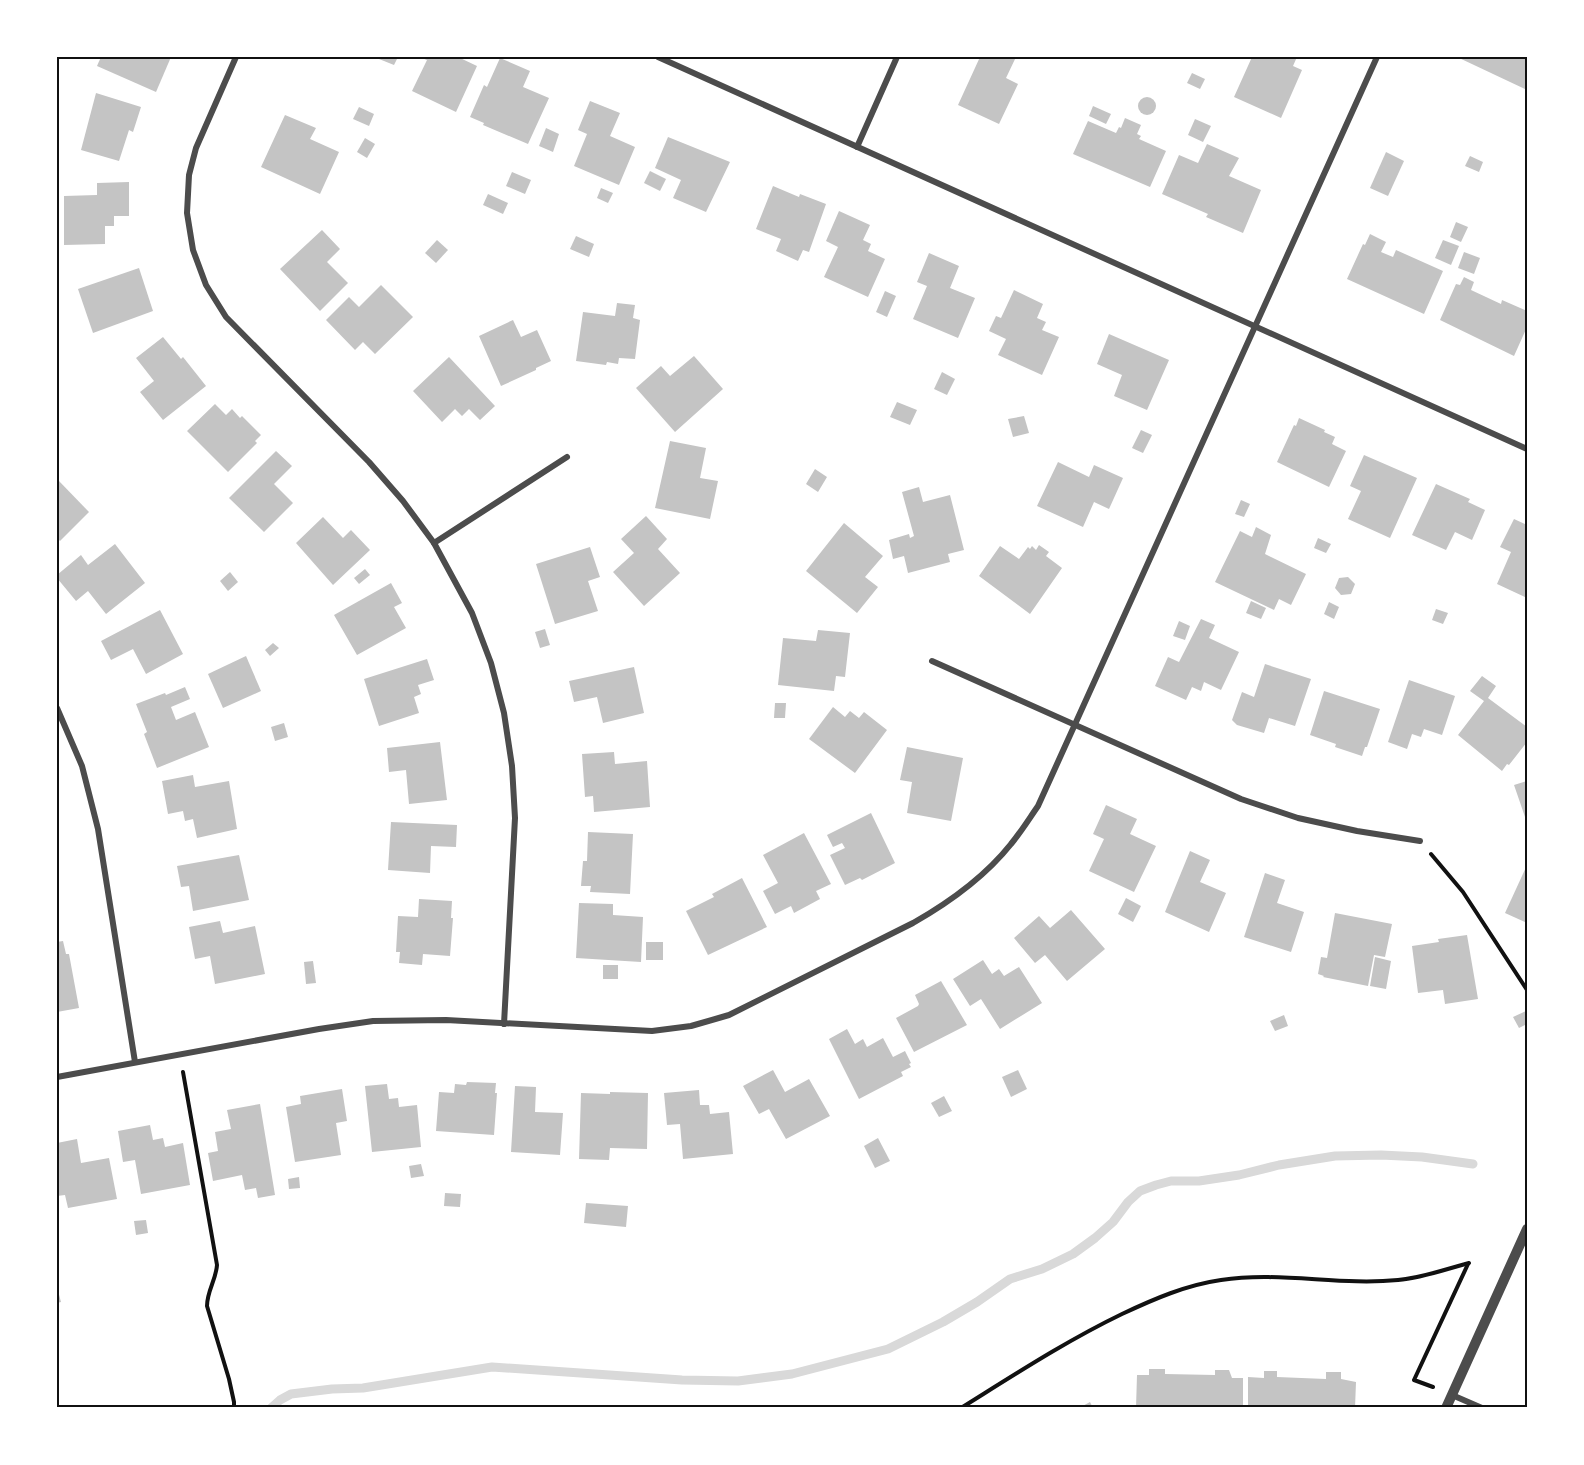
<svg xmlns="http://www.w3.org/2000/svg" width="1584" height="1465" viewBox="0 0 1584 1465" font-family="'Fira Sans',sans-serif">
<rect width="100%" height="100%" fill="#fff"/>
<g fill="none" stroke-linecap="round" stroke-linejoin="round">
<polyline stroke="#d9d9d9" stroke-width="9" points="271,1408 280,1400 291,1394 332,1389 363,1388 492,1367 682,1380 738,1381 792,1374 888,1349 943,1322 977,1302 1010,1279 1042,1269 1073,1254 1095,1238 1113,1222 1128,1202 1140,1191 1156,1185 1171,1181 1199,1181 1239,1175 1279,1165 1335,1156 1381,1155 1422,1157 1473,1164"/>
</g>
<g fill="#c4c4c4">
<polygon points="101,57 171,57 156,92 97,66"/>
<polygon points="374,57 398,57 394,65"/>
<polygon points="419,57 458,57 477,66 456,112 412,91 427,60"/>
<polygon points="980,57 1016,57 1006,78 1018,84 999,124 958,105"/>
<polygon points="1252,57 1297,57 1293,66 1302,70 1281,118 1234,97"/>
<polygon points="1457,57 1527,57 1527,90"/>
<polygon points="500,58 530,71 523,87 549,98 528,144 483,125 484,123 470,117 484,85 487,87"/>
<polygon points="1192,73 1205,79 1200,89 1187,83"/>
<polygon points="96,93 141,107 133,132 129,130 119,161 81,150"/>
<circle cx="1147" cy="106" r="9"/>
<polygon points="590,101 620,113 610,136 635,147 619,185 574,166 587,134 578,130"/>
<polygon points="1093,106 1111,114 1106,124 1089,116"/>
<polygon points="359,107 374,114 369,126 353,119"/>
<polygon points="285,115 316,128 310,139 339,152 320,194 261,167"/>
<polygon points="1125,118 1141,125 1137,134 1141,136 1139,139 1166,151 1150,187 1073,154 1088,121 1116,133 1119,127 1121,128"/>
<polygon points="1195,119 1211,126 1203,142 1188,135"/>
<polygon points="546,128 559,134 553,152 539,146"/>
<polygon points="668,137 730,162 706,212 673,198 681,180 655,168"/>
<polygon points="365,138 375,144 367,158 357,152"/>
<polygon points="1207,144 1239,158 1229,176 1261,190 1243,233 1206,217 1208,214 1162,194 1179,155 1198,163"/>
<polygon points="1386,152 1404,161 1388,196 1370,188"/>
<polygon points="1470,156 1483,162 1479,172 1465,166"/>
<polygon points="650,171 666,179 660,191 644,183"/>
<polygon points="512,172 531,180 525,194 506,186"/>
<polygon points="129,182 129,216 114,216 114,226 105,226 105,244 64,245 64,196 97,195 97,183"/>
<polygon points="773,186 799,197 800,194 826,204 809,252 803,250 798,261 776,251 781,239 756,229"/>
<polygon points="601,188 613,193 608,203 597,198"/>
<polygon points="488,194 508,203 503,214 483,205"/>
<polygon points="839,211 870,225 863,240 871,244 868,251 885,259 868,297 824,277 838,247 826,241"/>
<polygon points="1456,222 1468,227 1461,242 1450,237"/>
<polygon points="322,230 340,249 327,262 348,283 320,311 280,269"/>
<polygon points="1370,234 1386,242 1381,252 1393,257 1396,250 1443,271 1424,314 1347,279 1363,244 1365,245"/>
<polygon points="576,236 594,244 589,257 570,249"/>
<polygon points="437,240 448,250 436,263 425,253"/>
<polygon points="1443,240 1459,246 1451,265 1435,258"/>
<polygon points="1464,252 1480,258 1474,274 1458,268"/>
<polygon points="929,253 959,266 950,288 975,298 958,338 913,319 927,286 917,282"/>
<polygon points="139,268 153,311 93,333 78,289"/>
<polygon points="1464,277 1474,282 1471,290 1501,304 1502,300 1527,311 1527,327 1514,356 1440,320 1456,284 1460,285"/>
<polygon points="381,285 413,317 375,354 363,342 355,350 326,320 349,297 359,307"/>
<polygon points="1014,290 1043,304 1037,318 1046,322 1042,330 1059,337 1042,375 998,355 1006,339 989,331 996,316 1001,318"/>
<polygon points="885,291 896,296 887,317 876,312"/>
<polygon points="617,303 635,305 633,318 640,320 635,359 619,358 618,364 607,362 606,365 576,361 583,312 615,316"/>
<polygon points="513,320 521,337 537,330 551,361 536,368 536,370 501,386 479,336"/>
<polygon points="1109,334 1169,360 1147,410 1114,396 1122,375 1097,364"/>
<polygon points="163,337 181,359 183,357 206,386 163,420 140,392 154,381 136,358"/>
<polygon points="694,356 723,389 675,432 636,388 661,366 670,376"/>
<polygon points="449,357 495,406 480,420 469,409 462,416 455,409 442,422 413,391"/>
<polygon points="942,372 955,379 947,395 934,389"/>
<polygon points="897,402 917,410 910,425 890,417"/>
<polygon points="215,404 226,415 232,409 240,418 242,416 261,435 255,441 257,443 228,472 187,431"/>
<polygon points="1024,416 1029,433 1013,437 1008,419"/>
<polygon points="1299,418 1325,430 1324,432 1335,437 1332,444 1346,451 1329,487 1277,462 1294,425 1296,426"/>
<polygon points="1141,430 1152,435 1143,453 1132,448"/>
<polygon points="670,441 706,448 700,478 718,481 710,519 655,508"/>
<polygon points="276,451 292,466 274,484 293,503 264,532 229,498"/>
<polygon points="1364,455 1417,478 1390,538 1348,519 1361,491 1350,486"/>
<polygon points="1058,462 1089,477 1094,465 1123,478 1109,509 1094,502 1083,527 1037,506"/>
<polygon points="815,469 827,477 818,492 806,484"/>
<polygon points="57,479 89,512 60,541 57,538"/>
<polygon points="1436,484 1470,499 1468,502 1485,510 1472,540 1455,532 1446,550 1412,535"/>
<polygon points="919,487 923,502 950,495 964,550 948,554 950,562 908,573 904,556 893,559 889,540 909,534 910,538 914,536 902,492"/>
<polygon points="1241,500 1250,504 1244,517 1235,514"/>
<polygon points="646,516 667,539 658,549 680,573 644,606 613,572 634,553 621,539"/>
<polygon points="323,517 343,538 351,530 370,550 333,585 296,543"/>
<polygon points="1514,519 1527,525 1527,598 1497,584 1511,552 1500,547"/>
<polygon points="844,523 883,556 865,577 878,587 857,613 806,571"/>
<polygon points="1256,527 1271,535 1265,554 1306,574 1291,605 1279,599 1274,610 1215,582 1240,531 1252,537"/>
<polygon points="1318,538 1331,544 1326,553 1314,548"/>
<polygon points="115,544 145,583 106,614 88,591 76,601 57,578 57,575 81,555 88,565"/>
<polygon points="1039,545 1049,552 1046,556 1062,568 1030,614 979,576 1000,546 1019,559 1028,547 1030,549 1032,546 1036,550"/>
<polygon points="590,547 600,577 588,581 598,611 555,624 536,564"/>
<polygon points="365,569 370,575 359,584 354,578"/>
<polygon points="230,572 238,582 228,591 220,581"/>
<polygon points="1348,577 1355,584 1351,594 1341,595 1335,588 1339,578"/>
<polygon points="391,583 402,603 394,607 406,628 357,655 334,615"/>
<polygon points="1251,601 1266,608 1261,619 1246,613"/>
<polygon points="1329,602 1339,607 1334,619 1324,614"/>
<polygon points="1436,609 1448,613 1443,624 1432,620"/>
<polygon points="160,610 183,654 146,674 133,649 111,660 101,641"/>
<polygon points="1201,619 1215,625 1209,638 1239,652 1221,690 1204,682 1201,691 1192,687 1186,700 1155,686 1168,657 1179,662"/>
<polygon points="1179,621 1190,626 1185,640 1173,636"/>
<polygon points="545,629 550,645 540,648 535,632"/>
<polygon points="818,630 850,633 845,677 836,676 834,691 778,685 783,638 816,641"/>
<polygon points="273,643 279,648 270,656 265,650"/>
<polygon points="246,656 261,691 223,708 208,674"/>
<polygon points="427,659 434,680 418,685 421,694 414,697 419,713 379,726 364,679"/>
<polygon points="1265,664 1311,679 1295,726 1269,718 1264,733 1237,725 1232,720 1242,692 1254,697"/>
<polygon points="634,667 644,713 603,723 597,697 574,702 569,681"/>
<polygon points="1482,676 1496,686 1488,698 1527,727 1527,742 1509,765 1507,764 1502,771 1458,735 1484,701 1470,691"/>
<polygon points="1409,680 1455,696 1442,735 1424,729 1421,737 1412,734 1407,749 1388,742"/>
<polygon points="185,687 190,699 171,707 176,720 195,712 209,747 157,768 144,734 147,732 136,704 165,693 166,695"/>
<polygon points="1324,691 1380,709 1367,747 1365,747 1362,756 1335,747 1336,744 1310,735"/>
<polygon points="775,703 786,703 785,718 774,718"/>
<polygon points="833,707 845,717 850,711 859,718 864,712 887,730 855,773 809,739"/>
<polygon points="284,723 288,737 275,741 271,727"/>
<polygon points="440,742 447,800 409,804 406,770 389,772 387,748"/>
<polygon points="907,747 963,758 951,821 907,813 912,782 900,780"/>
<polygon points="614,752 615,764 647,761 650,807 594,812 593,796 585,797 582,754"/>
<polygon points="193,775 195,787 229,781 237,829 197,838 193,819 185,821 183,811 168,814 162,781"/>
<polygon points="1527,781 1527,816 1525,817 1514,785"/>
<polygon points="1106,805 1137,819 1130,834 1156,846 1134,892 1089,871 1104,839 1093,834"/>
<polygon points="871,813 895,863 862,880 860,878 845,885 830,855 845,848 842,843 833,847 827,835"/>
<polygon points="391,822 457,825 456,847 431,846 430,873 388,870"/>
<polygon points="588,832 633,834 630,894 590,892 591,886 581,886 583,861 587,861"/>
<polygon points="804,833 831,884 816,891 820,899 794,913 791,906 775,914 763,891 778,883 763,855"/>
<polygon points="1190,851 1210,860 1200,882 1226,893 1209,932 1165,912"/>
<polygon points="239,855 249,900 193,911 189,886 181,887 177,866"/>
<polygon points="1527,865 1527,923 1505,913"/>
<polygon points="1265,873 1285,880 1277,903 1304,912 1291,952 1244,937"/>
<polygon points="742,878 767,927 708,955 686,911 714,897 712,894"/>
<polygon points="1126,898 1141,906 1133,922 1118,914"/>
<polygon points="419,899 452,901 451,918 453,918 450,956 423,954 422,965 399,963 400,952 396,952 398,916 418,917"/>
<polygon points="579,903 613,904 613,915 643,917 641,962 576,958"/>
<polygon points="1071,910 1105,949 1067,981 1045,955 1035,963 1014,938 1039,916 1050,928"/>
<polygon points="1335,913 1392,924 1385,957 1374,955 1368,986 1323,977 1324,976 1318,974 1321,957 1327,958"/>
<polygon points="220,921 223,933 255,926 265,974 215,984 210,956 195,959 189,927"/>
<polygon points="1467,935 1478,999 1445,1004 1443,990 1418,993 1412,946 1439,942 1438,939"/>
<polygon points="63,941 66,954 69,954 79,1008 57,1012 57,942"/>
<rect x="646" y="942" width="17" height="18"/>
<polygon points="1375,957 1391,961 1386,989 1370,986"/>
<polygon points="983,960 992,974 999,969 1004,976 1019,967 1042,1003 1000,1029 981,999 970,1006 953,979"/>
<polygon points="313,961 316,983 306,984 304,962"/>
<rect x="603" y="965" width="15" height="14"/>
<polygon points="941,981 967,1025 914,1052 896,1018 918,1006 919,1004 915,995"/>
<polygon points="1526,1011 1527,1024 1519,1028 1513,1017"/>
<polygon points="1284,1015 1288,1026 1275,1031 1270,1021"/>
<polygon points="847,1029 855,1044 863,1039 867,1047 883,1038 893,1057 905,1051 911,1063 909,1064 911,1067 901,1072 903,1076 859,1099 829,1039"/>
<polygon points="773,1070 785,1092 809,1079 830,1116 786,1139 769,1109 759,1114 743,1086"/>
<polygon points="1018,1070 1027,1089 1011,1097 1002,1077"/>
<polygon points="467,1082 496,1083 495,1093 497,1093 494,1135 436,1131 439,1092 454,1093 455,1084 466,1085"/>
<polygon points="387,1084 389,1099 398,1098 399,1107 417,1105 421,1147 372,1152 365,1086"/>
<polygon points="515,1086 536,1087 535,1112 563,1113 560,1155 511,1152"/>
<polygon points="342,1089 347,1121 336,1123 341,1155 295,1162 286,1107 301,1104 300,1096"/>
<polygon points="699,1090 700,1105 709,1105 710,1114 729,1112 733,1154 683,1159 680,1124 667,1125 664,1093"/>
<polygon points="610,1092 648,1093 647,1149 610,1148 609,1160 579,1159 581,1093 610,1094"/>
<polygon points="944,1096 952,1111 939,1117 931,1103"/>
<polygon points="260,1104 275,1195 258,1198 256,1188 245,1190 242,1175 213,1181 208,1153 218,1151 215,1132 231,1129 227,1110"/>
<polygon points="150,1125 153,1140 163,1138 165,1147 183,1143 190,1185 141,1194 135,1160 123,1162 118,1131"/>
<polygon points="878,1138 890,1161 875,1168 864,1146"/>
<polygon points="77,1139 81,1163 109,1158 117,1199 68,1208 65,1195 57,1196 57,1143"/>
<polygon points="421,1164 424,1176 411,1178 409,1166"/>
<polygon points="299,1177 300,1188 289,1189 288,1179"/>
<polygon points="445,1193 461,1194 460,1207 444,1206"/>
<polygon points="586,1203 628,1206 626,1227 584,1223"/>
<polygon points="146,1220 148,1233 136,1235 134,1221"/>
<polygon points="57,1287 61,1302 57,1303"/>
<polygon points="1149,1369 1165,1369 1165,1374 1215,1375 1215,1370 1229,1370 1232,1378 1243,1378 1243,1408 1136,1408 1137,1375 1149,1375"/>
<polygon points="1264,1371 1277,1371 1277,1377 1326,1379 1326,1372 1341,1372 1341,1379 1356,1382 1355,1408 1248,1408 1248,1377 1264,1378"/>
<polygon points="1090,1402 1093,1408 1079,1408"/>
</g>
<g fill="none" stroke-linecap="round" stroke-linejoin="round">
<g stroke="#111" stroke-width="4">
<polyline points="1431,854 1463,892 1527,990"/>
<path d="M 183,1072 L 217,1265 C 216,1280 207,1291 207,1306 L 229,1379 L 234,1402 L 234,1408"/>
<polyline points="1433,1387 1414,1380 1468,1264"/>
<path d="M 961,1408 C 1014,1375 1066,1341 1122,1314 C 1154,1299 1186,1285 1221,1280 C 1280,1271 1339,1286 1398,1280 C 1422,1278 1446,1269 1469,1263"/>
</g>
<g stroke="#4c4c4c" stroke-width="6">
<polyline points="236,57 196,148 189,175 187,213 193,250 206,285 226,317 369,462 403,501 434,543 472,613 491,663 504,713 512,766 515,818 504,1024"/>
<polyline points="658,57 1527,449"/>
<polyline points="857,147 897,57"/>
<polyline points="434,543 567,457"/>
<polyline points="932,661 1241,799 1298,818 1357,831 1420,841"/>
<polyline points="57,708 82,766 98,829 135,1062"/>
<path d="M 57,1077 L 319,1029 L 373,1021 L 446,1020 L 652,1031 L 691,1026 L 729,1015 L 913,923 C 950,902 984,878 1011,844 C 1021,832 1029,819 1038,806 L 1377,57"/>
<polyline points="1452,1395 1482,1408"/>
</g>
<polyline stroke="#4c4c4c" stroke-width="10" points="1446,1408 1527,1229"/>
</g>
<rect width="1584" height="1465" fill="none" stroke="#ffffff" stroke-width="117"/>
<rect x="58" y="58" width="1468" height="1348" fill="none" stroke="#111" stroke-width="2"/>
</svg>
